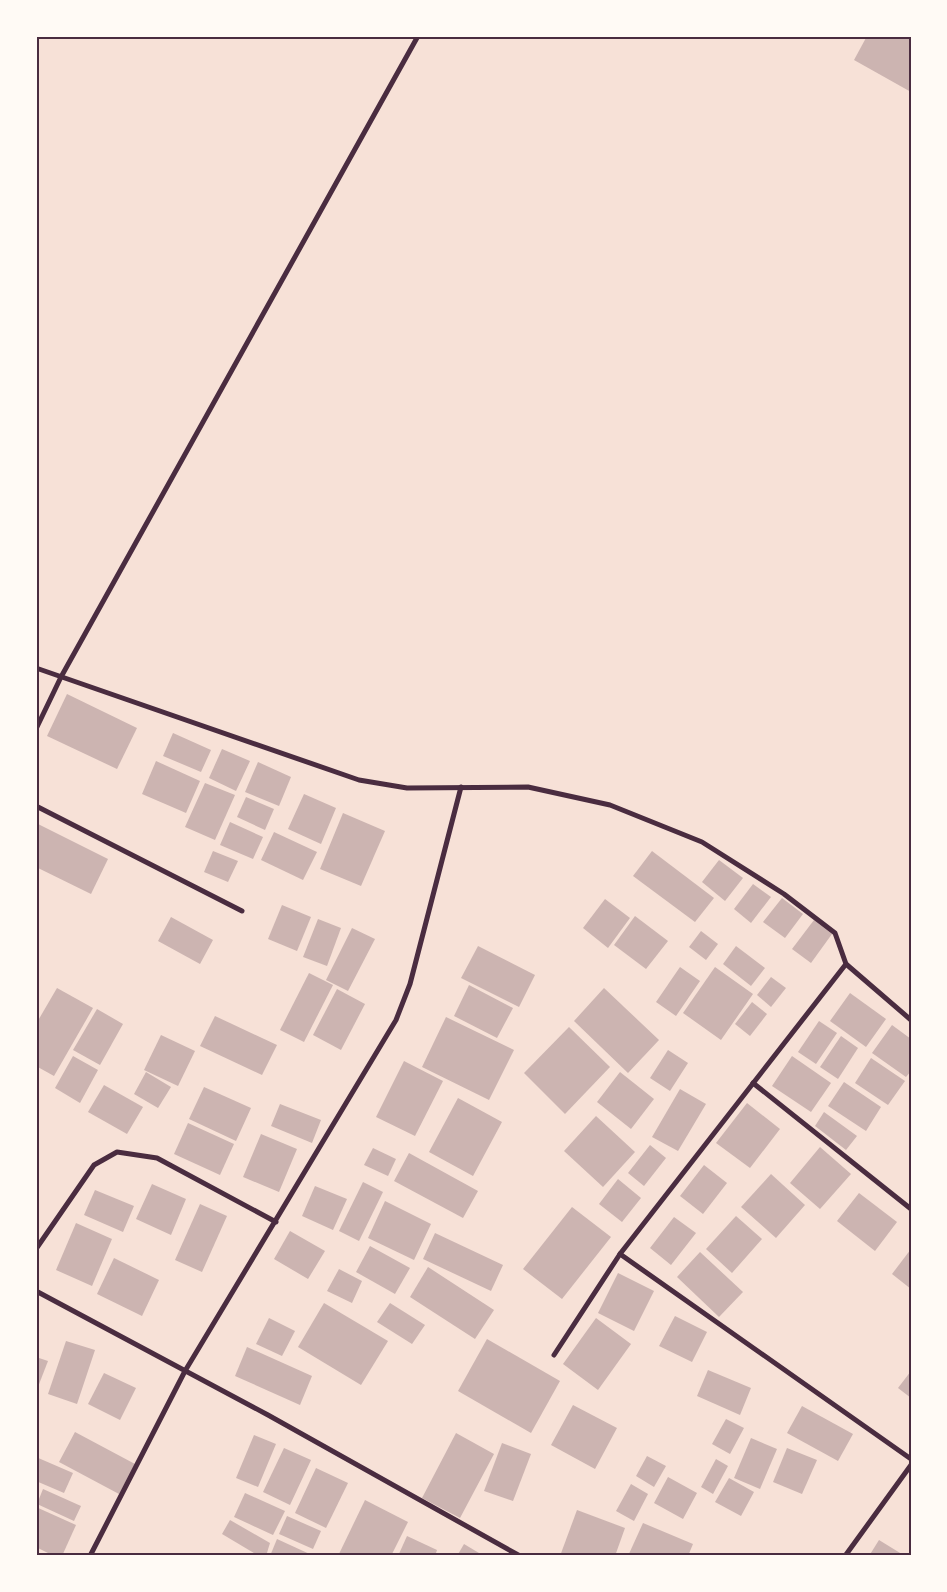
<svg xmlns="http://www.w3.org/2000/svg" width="947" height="1592" viewBox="0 0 947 1592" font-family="Merriweather,serif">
<rect width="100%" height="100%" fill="#f7e1d7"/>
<g fill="#ccb4b1">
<polygon points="867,36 911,36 911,92 854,60"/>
<polygon points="67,694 137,728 117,769 47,736"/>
<polygon points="173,733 211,750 201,772 163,756"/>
<polygon points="222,749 250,761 236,791 209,778"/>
<polygon points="156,761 200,781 186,813 142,794"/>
<polygon points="258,762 291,777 279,806 245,792"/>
<polygon points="205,783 235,795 215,840 185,827"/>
<polygon points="304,794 336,808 321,844 288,829"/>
<polygon points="246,797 274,809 265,830 237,817"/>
<polygon points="343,813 385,831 361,886 320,869"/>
<polygon points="230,822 263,837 253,859 220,845"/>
<polygon points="38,824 108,859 91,894 36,867"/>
<polygon points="274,832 317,852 303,880 261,860"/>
<polygon points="213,851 238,861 228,882 204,872"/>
<polygon points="652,851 714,898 695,922 633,876"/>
<polygon points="719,860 743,878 725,901 702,882"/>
<polygon points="753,884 771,897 751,923 734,909"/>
<polygon points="782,898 803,914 785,938 763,922"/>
<polygon points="605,899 630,918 608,948 583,928"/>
<polygon points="282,905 311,917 297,951 268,939"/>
<polygon points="635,916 668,941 646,969 614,945"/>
<polygon points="171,917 213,940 200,964 158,941"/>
<polygon points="318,919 341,928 327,966 303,957"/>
<polygon points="814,920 832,934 811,963 792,949"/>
<polygon points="352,928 375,939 348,991 326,980"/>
<polygon points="701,931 718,944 706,960 689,947"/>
<polygon points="478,946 535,975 519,1007 461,978"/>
<polygon points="736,946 765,968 751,986 723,964"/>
<polygon points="680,967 700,981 676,1016 656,1002"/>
<polygon points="715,967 753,994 721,1040 683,1013"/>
<polygon points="309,973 333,985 304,1042 280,1030"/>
<polygon points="771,977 786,988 771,1007 757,995"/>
<polygon points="469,985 513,1008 497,1038 454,1016"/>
<polygon points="57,988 93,1008 54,1076 36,1066 36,1024"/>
<polygon points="604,988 659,1040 628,1073 574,1021"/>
<polygon points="337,989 365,1004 341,1050 313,1035"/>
<polygon points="850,993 886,1019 866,1047 830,1021"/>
<polygon points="752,1002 767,1014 750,1036 735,1024"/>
<polygon points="97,1009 123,1024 100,1065 73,1050"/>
<polygon points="215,1016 277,1045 262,1075 200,1046"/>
<polygon points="446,1017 514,1050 489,1100 422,1067"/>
<polygon points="819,1021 837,1033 816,1064 798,1052"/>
<polygon points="892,1025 911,1039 911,1071 906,1077 872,1053"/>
<polygon points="569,1027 610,1067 565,1114 524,1073"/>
<polygon points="161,1035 195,1051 178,1086 144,1070"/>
<polygon points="841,1036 858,1048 838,1079 820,1067"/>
<polygon points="668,1050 688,1063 670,1091 650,1078"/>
<polygon points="73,1056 98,1070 80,1103 55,1088"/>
<polygon points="792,1056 831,1083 811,1112 772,1086"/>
<polygon points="871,1058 905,1081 888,1105 855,1083"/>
<polygon points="404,1061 443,1081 415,1136 376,1117"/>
<polygon points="146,1072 171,1087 158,1108 134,1094"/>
<polygon points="620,1072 654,1099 631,1129 597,1102"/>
<polygon points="844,1082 881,1107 866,1131 828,1106"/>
<polygon points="104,1085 143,1107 127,1134 88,1112"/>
<polygon points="204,1087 251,1108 236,1141 189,1119"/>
<polygon points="680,1089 706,1104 678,1151 652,1137"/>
<polygon points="458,1098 502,1122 473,1176 429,1152"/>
<polygon points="747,1103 780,1129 750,1168 716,1143"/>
<polygon points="280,1104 321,1120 312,1143 271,1126"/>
<polygon points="824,1112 857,1136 846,1150 815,1126"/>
<polygon points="596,1116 635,1152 603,1187 564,1151"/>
<polygon points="188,1123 234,1144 220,1175 174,1154"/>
<polygon points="261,1134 297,1149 279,1192 243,1177"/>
<polygon points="650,1145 666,1158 644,1186 628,1173"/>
<polygon points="820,1147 851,1174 820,1209 790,1183"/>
<polygon points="373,1148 396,1159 388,1176 364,1165"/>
<polygon points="409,1153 478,1191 463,1218 394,1181"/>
<polygon points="704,1165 727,1183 703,1214 680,1196"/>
<polygon points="771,1174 805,1205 776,1238 741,1207"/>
<polygon points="618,1179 641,1198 622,1222 599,1204"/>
<polygon points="363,1182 383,1192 359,1241 339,1231"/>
<polygon points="152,1184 186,1199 171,1235 136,1219"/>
<polygon points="315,1186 347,1199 333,1230 302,1216"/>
<polygon points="95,1190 134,1206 123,1232 84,1215"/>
<polygon points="859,1193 897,1222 875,1251 837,1221"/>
<polygon points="385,1201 431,1224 414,1260 368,1238"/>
<polygon points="200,1204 227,1216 202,1272 175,1260"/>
<polygon points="572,1207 611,1237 562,1299 523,1269"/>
<polygon points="736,1216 762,1239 732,1273 706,1249"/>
<polygon points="674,1217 696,1233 671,1265 650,1248"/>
<polygon points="76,1223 112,1239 92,1286 56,1270"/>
<polygon points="290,1231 325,1251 308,1279 274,1259"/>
<polygon points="435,1233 503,1265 491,1291 423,1259"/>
<polygon points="370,1246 410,1268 395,1294 356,1272"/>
<polygon points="911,1249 911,1289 892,1274"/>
<polygon points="700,1252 743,1292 719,1317 677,1277"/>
<polygon points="114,1258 159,1280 142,1316 97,1294"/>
<polygon points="428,1267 494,1310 475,1339 410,1297"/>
<polygon points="339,1269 362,1281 352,1303 327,1291"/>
<polygon points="618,1273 654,1291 634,1331 598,1313"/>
<polygon points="324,1303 388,1341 361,1385 298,1347"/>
<polygon points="390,1303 425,1325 412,1344 377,1322"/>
<polygon points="675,1316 707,1332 692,1362 659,1346"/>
<polygon points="269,1318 295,1331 282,1356 256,1344"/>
<polygon points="596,1318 631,1344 598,1390 563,1364"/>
<polygon points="487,1339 560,1381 531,1433 458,1391"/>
<polygon points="66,1341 95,1350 77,1404 48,1394"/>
<polygon points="247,1347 312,1376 300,1405 235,1376"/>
<polygon points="36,1357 48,1361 36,1392"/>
<polygon points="708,1370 751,1388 740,1415 697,1396"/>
<polygon points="911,1371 911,1398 898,1388"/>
<polygon points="104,1373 136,1388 120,1420 88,1404"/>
<polygon points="573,1405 617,1428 595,1469 551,1445"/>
<polygon points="802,1406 853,1434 838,1461 787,1433"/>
<polygon points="726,1419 744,1428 730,1454 712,1444"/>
<polygon points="75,1432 135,1464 119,1494 59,1462"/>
<polygon points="456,1433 494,1454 460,1518 422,1498"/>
<polygon points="254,1435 276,1444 258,1487 236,1478"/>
<polygon points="751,1438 777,1449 760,1489 734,1478"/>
<polygon points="502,1443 531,1454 513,1501 484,1491"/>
<polygon points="284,1448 311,1460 290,1505 263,1492"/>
<polygon points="787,1448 817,1460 802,1494 773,1482"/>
<polygon points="647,1456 666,1466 654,1487 636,1476"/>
<polygon points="36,1457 73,1473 64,1493 36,1481"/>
<polygon points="716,1459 728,1466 713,1494 701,1487"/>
<polygon points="316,1468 348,1483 326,1528 295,1513"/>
<polygon points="668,1477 697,1493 683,1519 654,1503"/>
<polygon points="729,1478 754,1492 741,1516 715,1502"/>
<polygon points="631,1484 648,1494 634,1521 616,1511"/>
<polygon points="43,1489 81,1506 74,1521 37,1504"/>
<polygon points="245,1493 285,1511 273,1535 234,1517"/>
<polygon points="365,1500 408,1522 391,1556 338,1556"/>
<polygon points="36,1507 76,1525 62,1556 54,1556 36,1547"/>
<polygon points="577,1510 625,1528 615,1556 560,1556"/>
<polygon points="287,1516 321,1531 313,1549 279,1534"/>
<polygon points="230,1520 270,1543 266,1556 259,1556 222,1534"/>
<polygon points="643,1523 693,1544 688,1556 628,1556"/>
<polygon points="407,1536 437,1550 435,1556 398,1556"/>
<polygon points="277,1539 314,1556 270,1556"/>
<polygon points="879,1540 905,1556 869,1556"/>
<polygon points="464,1544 484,1556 457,1556"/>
</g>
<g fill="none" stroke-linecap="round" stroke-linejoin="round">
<g stroke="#4a2c40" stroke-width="5">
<polyline points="36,668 359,780 407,788 528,787 610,805 702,842 784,894 835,933 846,964 911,1020"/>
<polyline points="36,729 61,677 418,36"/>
<polyline points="36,806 242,911"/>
<polyline points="753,1083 911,1209"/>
<polyline points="36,1249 94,1165 117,1152 157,1158 276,1222"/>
<polyline points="620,1254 846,964"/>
<polyline points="36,1291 268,1415 520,1556"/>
<polyline points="554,1355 620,1254 911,1459"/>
<polyline points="90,1556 185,1371 396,1020 410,984 461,787"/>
<polyline points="845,1556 911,1465"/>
</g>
</g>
<rect width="947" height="1592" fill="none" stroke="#fffaf5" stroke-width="75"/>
<rect x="38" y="38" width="872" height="1516" fill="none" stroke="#4a2c40" stroke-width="2"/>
</svg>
